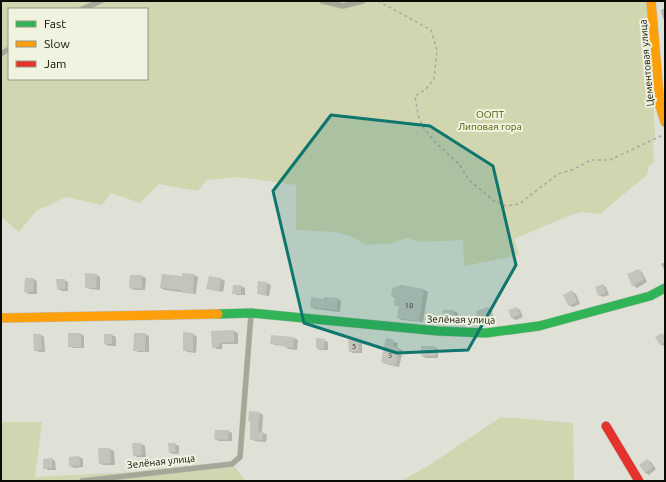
<svg xmlns="http://www.w3.org/2000/svg" width="666" height="482" viewBox="0 0 666 482" font-family="Ubuntu,sans-serif">
<rect width="100%" height="100%" fill="#e0e1d6"/>
<g fill="#d1d5b0" fill-rule="evenodd">
<path d="M 1,1 L 648,1 L 655,135 L 653,144 L 654,162 L 649,166 L 647,175 L 600,214 L 582,212 L 573,214 L 514,239 L 520,255 L 464,266 L 463,240 L 421,242 L 406,238 L 382,247 L 391,243 L 366,245 L 351,236 L 334,232 L 296,230 L 296,185 L 238,177 L 207,180 L 198,191 L 159,184 L 140,203 L 111,193 L 102,205 L 66,197 L 36,211 L 19,232 L 1,217 ZM 9,9 L 147,9 L 147,79 L 9,79 Z"/>
<polygon points="501,417 573,423 574,481 401,481 428,466"/>
<polygon points="1,422 42,422 35,477 235,467 245,481 1,481"/>
</g>
<g fill="#0003">
<polygon points="665,8 665,22 662,16 661,10"/>
<polygon points="665,262 665,271 661,264"/>
<polygon points="638,270 642,272 647,282 637,288 633,285"/>
<polygon points="183,274 194,275 198,277 196,294 165,290 161,288 183,277"/>
<polygon points="97,275 100,277 100,290 90,289 86,287"/>
<polygon points="142,276 146,278 145,290 134,290 130,288"/>
<polygon points="209,277 221,279 225,281 223,292 211,290 208,288"/>
<polygon points="33,279 37,281 37,294 29,294 25,291"/>
<polygon points="64,280 68,282 68,291 62,291 58,289"/>
<polygon points="267,283 271,285 269,296 262,295 258,293"/>
<polygon points="602,285 606,287 609,295 603,297 599,295"/>
<polygon points="234,286 241,286 245,288 245,295 237,295 233,293"/>
<polygon points="402,286 424,290 428,292 423,322 402,320 398,318 400,307 395,305 396,299 392,296"/>
<polygon points="572,292 576,294 580,304 573,307 569,305"/>
<polygon points="338,299 341,301 340,312 315,309 311,307 325,300"/>
<polygon points="488,308 492,311 494,320 483,323 480,321"/>
<polygon points="517,308 520,310 523,317 516,320 512,318 509,311"/>
<polygon points="444,311 454,311 458,313 458,325 448,324 444,322"/>
<polygon points="234,331 238,333 238,344 222,344 222,349 217,349 213,347"/>
<polygon points="81,334 84,336 84,348 73,348 69,346"/>
<polygon points="145,334 149,336 149,352 138,352 134,350"/>
<polygon points="193,334 197,337 196,353 188,352 184,350"/>
<polygon points="662,334 665,336 664,346 660,344"/>
<polygon points="41,335 44,337 45,352 39,352 35,350"/>
<polygon points="105,335 112,335 116,337 116,346 109,346 105,344"/>
<polygon points="272,336 294,338 298,340 297,350 288,349 285,346 275,345 271,343"/>
<polygon points="324,340 328,342 328,350 320,350 317,348"/>
<polygon points="359,340 362,343 362,353 353,353 350,351"/>
<polygon points="387,340 398,343 397,348 403,350 399,367 386,364 382,362"/>
<polygon points="435,347 438,349 438,358 426,358 422,356"/>
<polygon points="260,413 263,415 262,432 267,435 266,442 255,441 251,439"/>
<polygon points="228,431 232,433 232,441 219,441 215,439"/>
<polygon points="141,444 145,446 146,457 137,457 134,455"/>
<polygon points="169,444 175,444 179,446 179,454 173,454 169,452"/>
<polygon points="110,449 114,451 115,465 103,465 100,463"/>
<polygon points="79,457 83,459 83,467 74,468 70,466"/>
<polygon points="52,459 55,461 56,470 48,470 44,468"/>
<polygon points="647,460 651,462 656,469 649,475 645,473"/>
</g>
<g fill="#c3c4bb">
<polygon points="639,269 644,280 632,286 627,274"/>
<polygon points="85,273 97,274 96,288 85,288"/>
<polygon points="182,273 194,274 193,293 181,292 181,290 160,288 162,274 182,276"/>
<polygon points="130,275 142,275 142,289 129,288"/>
<polygon points="209,276 221,278 219,291 206,289"/>
<polygon points="25,278 34,278 33,292 24,292"/>
<polygon points="56,279 65,279 65,289 57,289"/>
<polygon points="258,281 267,282 266,295 257,294"/>
<polygon points="603,284 606,293 598,296 595,287"/>
<polygon points="233,285 241,285 241,294 232,294"/>
<polygon points="401,285 424,289 419,321 397,318 399,306 394,305 395,297 391,297 392,288"/>
<polygon points="572,290 577,302 568,306 563,295"/>
<polygon points="311,297 324,299 324,297 338,298 337,310 310,307"/>
<polygon points="488,307 491,318 479,322 476,311"/>
<polygon points="517,307 520,315 511,318 508,310"/>
<rect x="443" y="310" width="11" height="13"/>
<polygon points="234,330 234,342 219,343 219,347 212,348 211,331"/>
<polygon points="183,332 193,333 193,351 183,351"/>
<rect x="68" y="333" width="13" height="14"/>
<polygon points="134,333 146,333 145,351 133,351"/>
<polygon points="662,333 665,338 665,342 660,345 655,337"/>
<polygon points="33,334 41,334 42,350 34,351"/>
<rect x="104" y="334" width="8" height="10"/>
<polygon points="271,335 294,337 293,348 284,347 284,345 270,344"/>
<polygon points="316,338 325,339 324,349 316,348"/>
<polygon points="386,338 394,340 393,346 399,347 396,365 381,362"/>
<polygon points="348,340 359,340 359,351 349,352"/>
<rect x="421" y="346" width="14" height="10"/>
<polygon points="249,411 260,412 258,431 263,432 263,440 250,440 250,421 248,421"/>
<polygon points="215,430 229,430 228,440 214,439"/>
<polygon points="132,443 141,443 142,455 133,456"/>
<polygon points="168,443 175,443 176,452 169,453"/>
<polygon points="98,448 110,448 111,463 99,464"/>
<polygon points="79,456 80,466 69,466 69,457"/>
<polygon points="52,458 52,468 43,469 43,459"/>
<polygon points="647,459 653,467 645,473 639,465"/>
</g>
<g fill="none" stroke-linecap="round" stroke-linejoin="round">
<g stroke="#bdbeb6" stroke-width="6">
<g id="lane">
<polyline points="322,1 343,6 363,1"/>
<polyline points="82,9 101,1"/>
<polyline points="1,54 9,49"/>
<polyline points="82,481 232,464 240,457 251,314"/>
</g>
</g>
<g stroke="#bdbeb6" stroke-width="10">
<polyline id="fast" points="218,314 251,313 438,331 486,333 539,326 650,296 665,288"/>
</g>
<g stroke="#bdbeb6" stroke-width="10">
<g id="slow">
<polyline points="651,1 660,106 665,122"/>
<polyline points="1,318 218,314"/>
</g>
</g>
<g stroke="#bdbeb6" stroke-width="10">
<polyline id="jam" points="606,426 639,481"/>
</g>
<polyline stroke="#a9aa9d" stroke-width="1.5" stroke-dasharray="3 3" stroke-linecap="butt" points="378,1 431,30 437,50 434,79 426,89 415,96 418,115 423,127 435,142 459,164 469,180 494,201 506,206 519,204 558,174 574,169 591,160 610,160 665,134"/>
<use href="#lane" stroke="#a6a897" stroke-width="5"/>
<use href="#fast" stroke="#30b455" stroke-width="9"/>
<use href="#slow" stroke="#ff9f0a" stroke-width="9"/>
<use href="#jam" stroke="#e5322d" stroke-width="9"/>
</g>
<path fill="#0f766e" fill-opacity="0.2" stroke="#0f766e" stroke-width="3" stroke-linejoin="round" d="M 331,115 L 430,126 L 493,166 L 516,265 L 468,350 L 397,353 L 304,323 L 273,191 Z"/>
<g text-anchor="middle" stroke-width="4" stroke-linejoin="round" paint-order="stroke">
<g font-size="8" fill="#3a3a33">
<text x="409" y="308">18</text>
<text x="354" y="349">5</text>
<text x="390" y="358">3</text>
</g>
<g font-size="10" fill="#0c0c06" stroke="#f0f3df">
<text transform="translate(646 63) rotate(-95)" y="4">Цементовая улица</text>
<text transform="translate(461 319) rotate(1)" y="4">Зелёная улица</text>
<text transform="translate(161 461) rotate(-6)" y="4">Зелёная улица</text>
</g>
<g font-size="10" fill="#535703" stroke="#f0f3df">
<text x="490" y="118">ООПТ<tspan x="490" dy="12">Липовая гора</tspan></text>
</g>
</g>
<rect width="666" height="482" fill="none" stroke="#0c0c06" stroke-width="4"/>
<rect x="8" y="8" width="140" height="72" fill="#f0f3df" stroke="#959788"/>
<rect x="16" y="21" width="20" height="6" fill="#30b455" stroke="#959788"/>
<text x="44" y="28" font-size="12" fill="#0c0c06">Fast</text>
<rect x="16" y="41" width="20" height="6" fill="#ff9f0a" stroke="#959788"/>
<text x="44" y="48" font-size="12" fill="#0c0c06">Slow</text>
<rect x="16" y="61" width="20" height="6" fill="#e5322d" stroke="#959788"/>
<text x="44" y="68" font-size="12" fill="#0c0c06">Jam</text>
</svg>
